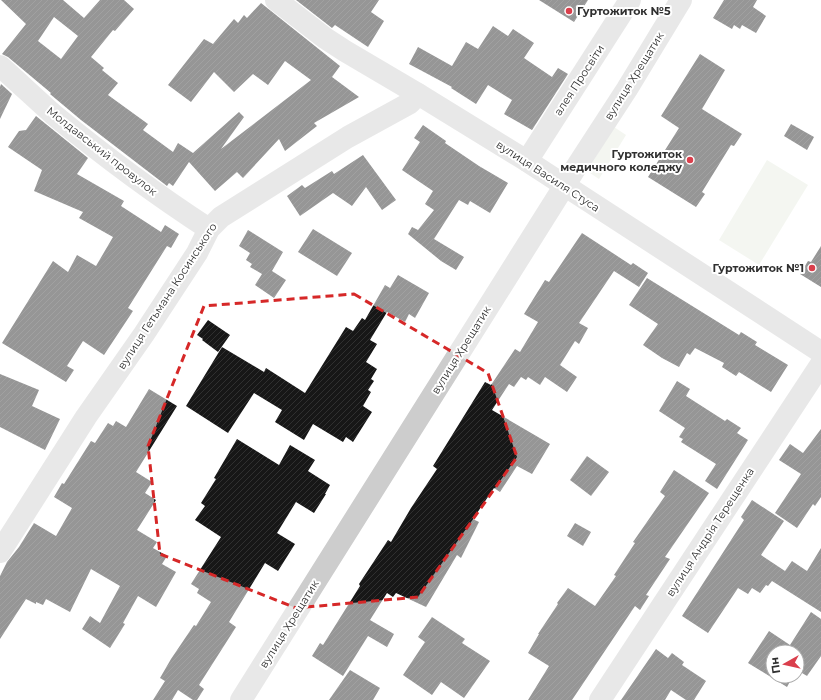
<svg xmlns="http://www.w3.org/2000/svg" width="821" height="700" viewBox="0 0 821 700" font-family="Montserrat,sans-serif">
<defs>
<pattern id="building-hatch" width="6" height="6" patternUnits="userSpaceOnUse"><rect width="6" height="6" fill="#171717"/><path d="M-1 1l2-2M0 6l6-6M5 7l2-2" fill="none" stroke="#303030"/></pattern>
</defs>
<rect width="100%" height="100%" fill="#fff"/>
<g fill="#e6ecdf">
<polygon points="614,127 626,135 599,179 587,171"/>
<polygon points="767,160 808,185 759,265 719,240"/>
</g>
<g fill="url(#building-hatch)" fill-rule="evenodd">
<path d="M 1,0 L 63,0 L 84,18 L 100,0 L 124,0 L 134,9 L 115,31 L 113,30 L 91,57 L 104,68 L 102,70 L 118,83 L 108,95 L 148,124 L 143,130 L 173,152 L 178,143 L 193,153 L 239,112 L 244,117 L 221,149 L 311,80 L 285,61 L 268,85 L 253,74 L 234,92 L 214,72 L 191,102 L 168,85 L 204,39 L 213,44 L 234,19 L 238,23 L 244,15 L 247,18 L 261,3 L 340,66 L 332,77 L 359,97 L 314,123 L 317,126 L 285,151 L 279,139 L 243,178 L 237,172 L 215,191 L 189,162 L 173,186 L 169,183 L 167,186 L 81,120 L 50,94 L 51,93 L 8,57 L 2,54 L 26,24 ZM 54,17 L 78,36 L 61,59 L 38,41 Z"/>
<polygon points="296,0 379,0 371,12 384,21 368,47 335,25 332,28"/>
<polygon points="539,0 588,0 574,22"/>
<polygon points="724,0 757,0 753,7 766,16 756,33 742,25 740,29 734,25 732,29 713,18"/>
<polygon points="493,26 508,36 513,29 534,43 524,58 552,77 558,68 568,74 532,130 504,114 512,100 488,85 476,104 451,88 452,87 409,64 418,47 452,66 466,42 478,49"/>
<polygon points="700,54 725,70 702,109 742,134 734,146 731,145 702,192 705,194 696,207 648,177 679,128 661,116"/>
<polygon points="1,84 12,94 0,119 0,87"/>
<polygon points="36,116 88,158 77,174 124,201 121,206 161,232 165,225 179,234 171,248 167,246 128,308 133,311 104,355 83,341 67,366 74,370 66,382 2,343 53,261 68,272 77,255 96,266 113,237 79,218 83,212 34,191 42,170 8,147 19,131 26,130"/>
<polygon points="791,124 814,137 807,150 784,136"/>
<polygon points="423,125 446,141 445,143 479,166 508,183 490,213 470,201 468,205 459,200 434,239 464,257 456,270 441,261 408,234 412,227 418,230 434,210 425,204 433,191 402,170 420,142 414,138"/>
<polygon points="363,155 396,200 382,210 366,187 352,206 333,193 300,216 287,196 302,185 305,188 332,171 334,174"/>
<polygon points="313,229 352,253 337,276 298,252"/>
<polygon points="248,230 283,252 272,271 286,280 274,298 255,285 262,274 250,267 252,264 246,260 250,253 239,246"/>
<polygon points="582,233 631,265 633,263 648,273 639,287 614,271 579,323 588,328 579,344 575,341 560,365 577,377 567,392 545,377 540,385 528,377 526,380 521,377 514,387 509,384 492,410 550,444 532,474 517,466 500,492 494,488 473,519 479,522 461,558 457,555 426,607 396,593 393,597 387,593 370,620 394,634 387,647 368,636 343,676 312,656 320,643 323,645 360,586 359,584 388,540 391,542 411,508 437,469 433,466 485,382 491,385 515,349 520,352 538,322 524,314 545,280 549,282"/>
<polygon points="821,246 821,287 800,274 808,261 811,262"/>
<polygon points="398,275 429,293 415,318 409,314 405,322 387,312 370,340 377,344 366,362 377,369 371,379 374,381 368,390 371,392 363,406 372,412 353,442 346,437 343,442 313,424 304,440 275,422 282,410 254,393 228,433 186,406 222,347 264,372 266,368 305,393 346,327 353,331 362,318 365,320 385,285 390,288"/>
<polygon points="647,278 739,335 741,332 757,342 755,345 788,365 771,392 739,372 736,376 722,367 724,363 695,348 690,355 687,353 679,367 662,358 643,345 658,324 629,305"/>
<polygon points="208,320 230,335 218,352 202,340 203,339 197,335"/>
<polygon points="0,374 39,390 32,406 60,419 45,450 0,427"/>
<polygon points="677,381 690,389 686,396 725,421 727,419 741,428 737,433 748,440 717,489 705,481 716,464 681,442 683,439 679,437 685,428 659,411"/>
<polygon points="149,389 177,406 136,472 152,482 145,493 156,500 137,530 157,542 153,548 167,556 162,564 176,572 156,607 138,596 123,623 125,624 110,648 82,629 90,616 100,623 120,586 91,569 70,612 46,599 43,605 36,602 36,604 26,599 0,639 0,576 7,562 19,547 34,523 56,536 72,508 54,497 62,483 64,484 91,441 95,443 108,423 113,426 116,421 126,427"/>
<polygon points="821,429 821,497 815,506 813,504 797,528 775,513 801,474 779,460 790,444 803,453"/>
<polygon points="237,439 279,465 290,445 315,460 308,471 330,485 325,494 326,494 314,513 296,502 277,533 295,544 278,571 265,563 229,622 236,627 199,685 204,689 197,700 193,700 178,690 172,700 153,700 165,681 160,678 171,659 194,625 196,626 211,602 197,593 199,589 191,584 221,537 195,520 205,506 201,503 216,479 214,478"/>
<polygon points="587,456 609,472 591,496 570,480"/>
<polygon points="674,470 709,493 665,557 670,559 646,595 649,596 640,610 635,606 572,700 528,700 549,666 528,653 539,634 538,634 558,604 557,603 568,588 595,606 616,576 614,575 635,543 633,542 665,496 660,492"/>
<polygon points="752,500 784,521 761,555 785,571 792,561 807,571 821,548 821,612 772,581 768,586 766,585 760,593 752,588 748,594 738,588 708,633 682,616 744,520 741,517"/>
<polygon points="575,523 591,532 583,546 567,536"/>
<polygon points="811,612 821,619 821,656 807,676 797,670 797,652 773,652 773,676 793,676 787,687 748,663 769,631 790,645"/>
<polygon points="432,617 465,639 462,643 490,661 464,698 441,682 432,695 403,675 425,642 418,637"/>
<polygon points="656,649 668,658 672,653 684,662 682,665 706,681 694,700 686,700 671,690 665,700 621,700"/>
<polygon points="350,670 380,688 373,700 329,700"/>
</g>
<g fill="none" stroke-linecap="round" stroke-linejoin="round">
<g stroke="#cdcdcd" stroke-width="22">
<polyline points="276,0 325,38 345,51 418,94 527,161 821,352"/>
<path d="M 0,66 C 18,82 36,99 54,115 C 104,156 155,194 209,229"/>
<polyline points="527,161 630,0"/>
<polyline points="0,552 86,417 144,334 197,253 209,229 221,217 348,137 410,103 418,94"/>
<polyline points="241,700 575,169 627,89 681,0"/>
<polyline points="600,700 821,364"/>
</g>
</g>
<path d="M0 0H821V700H0ZM 354,294 L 488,373 L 517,457 L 418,597 L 296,608 L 160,554 L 148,446 L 204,306 Z" fill="#fff" fill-opacity=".55" fill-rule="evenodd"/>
<path fill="none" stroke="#d62828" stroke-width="3" stroke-dasharray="8 5" stroke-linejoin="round" d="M 354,294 L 488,373 L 517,457 L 418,597 L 296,608 L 160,554 L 148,446 L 204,306 Z"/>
<g fill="#da3f4c" stroke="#fff" stroke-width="1.5">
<circle cx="569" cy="11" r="4"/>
<circle cx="690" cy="160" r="4"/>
<circle cx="812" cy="268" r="4"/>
</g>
<g text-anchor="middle" stroke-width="4" stroke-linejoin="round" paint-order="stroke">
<g font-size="11" font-weight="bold" fill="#303030" stroke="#fff" text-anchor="end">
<text x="577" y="15" text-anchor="start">Гуртожиток №5</text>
<text x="682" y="158">Гуртожиток<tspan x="682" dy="13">медичного коледжу</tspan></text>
<text x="804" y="272">Гуртожиток №1</text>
</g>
<g font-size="11" fill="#303030" stroke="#fff">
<text transform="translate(634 76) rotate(-58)" y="4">вулиця Хрещатик</text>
<text transform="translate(579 80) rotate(-57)" y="4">алея Просвіти</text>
<text transform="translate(102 151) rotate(38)" y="4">Молдавський провулок</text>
<text transform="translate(548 176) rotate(33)" y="4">вулиця Василя Стуса</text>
<text transform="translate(167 296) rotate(-57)" y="4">вулиця Гетьмана Косинського</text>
<text transform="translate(461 350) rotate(-58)" y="4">вулиця Хрещатик</text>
<text transform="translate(710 532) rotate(-57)" y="4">вулиця Андрія Терещенка</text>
<text transform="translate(289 624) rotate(-58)" y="4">вулиця Хрещатик</text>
</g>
</g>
<g transform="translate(785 664) rotate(262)"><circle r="19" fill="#ffffff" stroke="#acacac"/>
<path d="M0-3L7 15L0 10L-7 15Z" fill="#da3f4c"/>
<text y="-6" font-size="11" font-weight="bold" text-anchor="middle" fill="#303030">Пн</text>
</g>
</svg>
